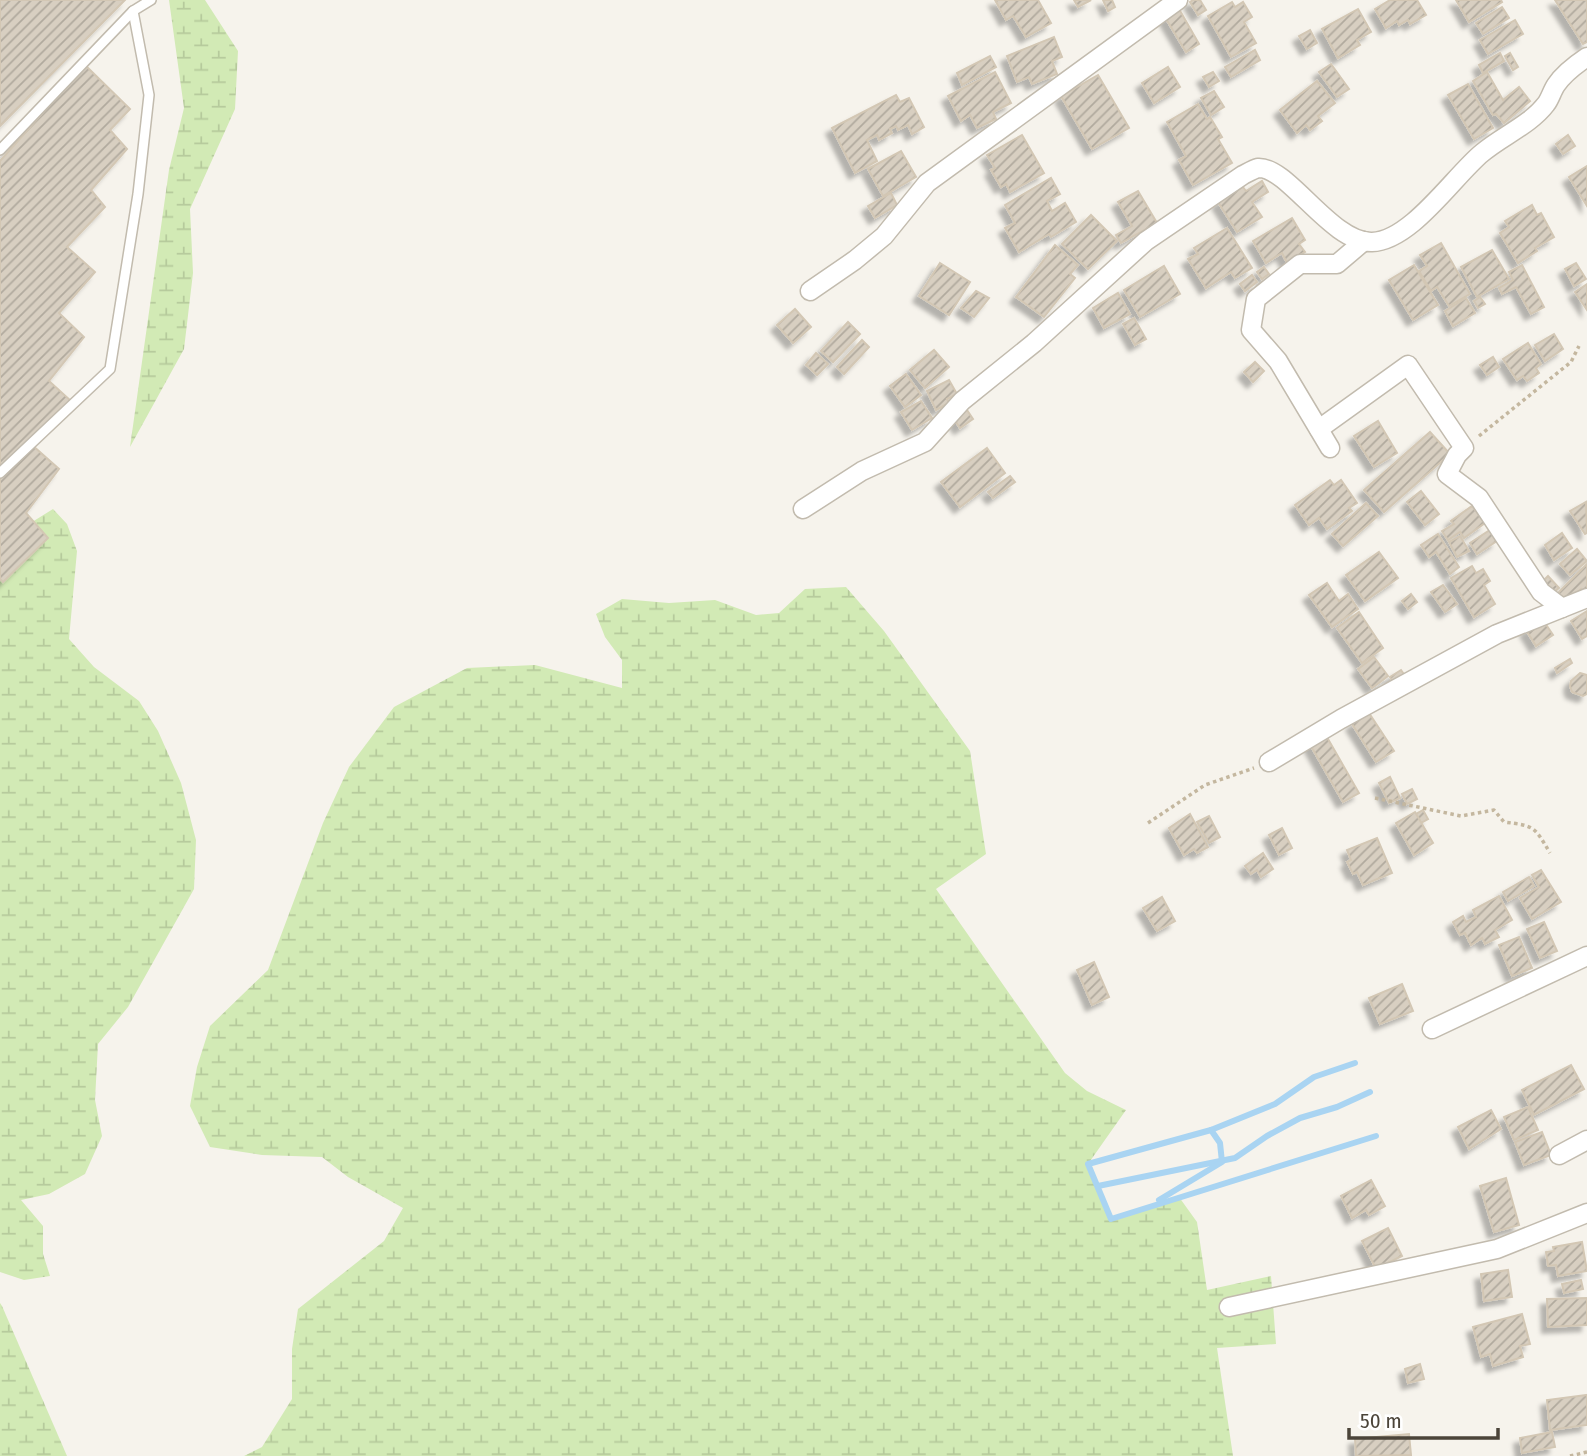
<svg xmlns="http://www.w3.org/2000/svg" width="1587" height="1456" viewBox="0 0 1587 1456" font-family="'Fira Sans Condensed',sans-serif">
<defs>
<pattern id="wetland-marsh" width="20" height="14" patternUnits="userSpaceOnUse" patternTransform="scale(1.75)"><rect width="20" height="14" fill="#d2eab5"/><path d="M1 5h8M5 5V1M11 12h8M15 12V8" fill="none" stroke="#b6ca9c"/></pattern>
<pattern id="building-hatch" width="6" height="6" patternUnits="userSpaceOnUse" patternTransform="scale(1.75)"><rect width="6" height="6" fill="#d8cfc1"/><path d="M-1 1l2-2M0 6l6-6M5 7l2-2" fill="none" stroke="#b1aa9e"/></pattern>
<filter id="shadow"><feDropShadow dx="-6" dy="6" stdDeviation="2" flood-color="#0004"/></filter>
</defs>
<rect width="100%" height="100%" fill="#f6f3ec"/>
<g fill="url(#wetland-marsh)">
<polygon points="169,0 205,0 238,51 235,109 190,209 193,273 184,349 130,447 169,170 184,108"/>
<polygon points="53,509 67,524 77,551 69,639 94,667 139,701 158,731 181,783 196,840 194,889 128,1007 98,1044 95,1100 102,1136 85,1174 49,1194 21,1200 43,1226 43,1254 50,1276 24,1280 0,1272 0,542"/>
<polygon points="846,587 884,631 970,751 986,854 936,889 1065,1073 1087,1091 1126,1110 1088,1164 1111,1218 1179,1197 1197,1222 1207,1290 1271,1276 1276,1344 1217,1348 1233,1456 244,1456 262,1447 292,1399 292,1349 298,1309 384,1241 403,1208 348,1177 322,1157 262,1155 210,1147 190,1106 197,1067 210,1026 268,970 323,823 349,767 394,707 467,668 535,665 622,688 622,660 605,637 596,614 622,599 669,603 715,600 756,615 779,613 805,589"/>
<polygon points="0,1303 2,1306 67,1456 0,1456"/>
</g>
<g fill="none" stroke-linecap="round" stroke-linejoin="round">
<g stroke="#a9d4f2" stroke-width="6">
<polyline points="1355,1063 1314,1077 1275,1104 1211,1130 1088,1164 1111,1219 1376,1136"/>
<polyline points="1098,1186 1235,1158 1267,1136 1300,1118 1337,1107 1370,1092"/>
<polyline points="1159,1200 1222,1162 1220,1143 1211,1130"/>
</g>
</g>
<g fill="url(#building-hatch)" stroke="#d3c7b4" stroke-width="2" filter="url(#shadow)">
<polygon points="0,0 125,0 0,126"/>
<polygon points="995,0 1038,0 1051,23 1026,37 1013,16 1006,20"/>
<polygon points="1074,0 1091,0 1078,7"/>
<polygon points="1103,0 1112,0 1115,7 1108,11"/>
<polygon points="1193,0 1200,0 1206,10 1198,15 1190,2"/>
<polygon points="1390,0 1417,0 1426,15 1410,24 1408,20 1399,25 1397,21 1386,28 1375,9"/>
<polygon points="1456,0 1501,0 1502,2 1469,22"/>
<polygon points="1555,0 1587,0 1587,42 1583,44"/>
<polygon points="1232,2 1235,7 1243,2 1252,17 1244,22 1256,43 1231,57 1208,16"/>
<polygon points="1502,7 1509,18 1483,34 1476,23"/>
<polygon points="1179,9 1199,44 1186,52 1165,17"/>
<polygon points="1358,9 1371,32 1357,40 1360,45 1338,58 1322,29"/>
<polygon points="1515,20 1523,34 1488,54 1480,40"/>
<polygon points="1310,30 1317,43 1307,49 1299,36"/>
<polygon points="1054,37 1062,57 1052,61 1057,74 1032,84 1029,77 1017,82 1007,56"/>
<polygon points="1255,50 1260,60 1231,77 1225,67"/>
<polygon points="1500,53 1504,61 1483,73 1479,65"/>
<polygon points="1510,53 1518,67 1513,70 1505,56"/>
<polygon points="990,56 996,67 962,85 957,73"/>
<polygon points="1331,64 1349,89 1337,97 1319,72"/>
<polygon points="85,65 130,109 110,130 127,149 91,190 105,207 67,247 95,272 59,313 84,337 49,381 71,401 32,445 59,469 26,513 48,538 3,582 0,579 0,161"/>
<polygon points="1168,67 1180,87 1154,103 1142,83"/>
<polygon points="995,72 1011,103 993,112 996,119 977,128 970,115 961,121 948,96"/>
<polygon points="1213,72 1219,81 1209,87 1203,77"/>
<polygon points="1487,72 1503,100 1519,87 1530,101 1504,123 1496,114 1493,115 1473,81"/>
<polygon points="1098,75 1129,128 1092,149 1061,96"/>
<polygon points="1317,81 1335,103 1318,116 1322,121 1310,130 1306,125 1297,133 1280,110"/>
<polygon points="1468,84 1493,128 1474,139 1448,95"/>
<polygon points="1214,91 1224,107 1211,115 1201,98"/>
<polygon points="896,95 900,102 909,98 924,127 912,134 908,125 898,130 896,126 890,129 892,133 879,140 877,135 867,140 877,161 855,173 832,128"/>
<polygon points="1198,104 1207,119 1210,117 1222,137 1218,139 1232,163 1193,185 1179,160 1186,156 1167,122"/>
<polygon points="1022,135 1044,173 1010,192 1006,184 1001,187 991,170 995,168 987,155"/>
<polygon points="1568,135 1575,146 1563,154 1556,144"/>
<polygon points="901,151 916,177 883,196 868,169"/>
<polygon points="1587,166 1587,206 1569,177"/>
<polygon points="1051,178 1060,194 1047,201 1052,211 1065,203 1076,222 1051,237 1049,234 1019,252 1005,228 1015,223 1005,205"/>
<polygon points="1262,181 1268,192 1252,202 1262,217 1237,232 1218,202 1243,187 1246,191"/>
<polygon points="1138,191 1157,223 1121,243 1116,235 1132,226 1118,202"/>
<polygon points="891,193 897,205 875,218 868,206"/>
<polygon points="1532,205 1537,215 1541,213 1554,237 1535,248 1537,251 1518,263 1500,233 1509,227 1505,221"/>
<polygon points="1091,215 1117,241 1088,269 1062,244"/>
<polygon points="1292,218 1305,240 1299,244 1305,252 1287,263 1282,253 1266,263 1253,241"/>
<polygon points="1227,228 1252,268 1235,278 1231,272 1206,288 1188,259 1198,254 1194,248"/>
<polygon points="1441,243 1470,294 1449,306 1437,287 1431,291 1419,271 1427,266 1420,255"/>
<polygon points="1055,245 1078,265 1070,274 1075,278 1044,317 1016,297"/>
<polygon points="1492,250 1509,279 1477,297 1461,267"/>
<polygon points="940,263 970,282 949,315 919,296"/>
<polygon points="1576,263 1586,279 1574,286 1565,269"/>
<polygon points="1414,265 1438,305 1413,320 1389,280"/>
<polygon points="1522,265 1544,307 1531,314 1516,287 1502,294 1499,288 1513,280 1509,272"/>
<polygon points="1164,266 1180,294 1140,317 1124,290"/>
<polygon points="1264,267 1269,274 1262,279 1257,272"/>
<polygon points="1252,275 1257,282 1245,291 1240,284"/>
<polygon points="1587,284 1587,310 1575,292"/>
<polygon points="976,291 989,298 974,317 961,308"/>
<polygon points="1118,293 1130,314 1104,328 1093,308"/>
<polygon points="1480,297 1485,304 1478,308 1474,301"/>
<polygon points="1466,298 1475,313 1453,326 1445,311"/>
<polygon points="795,309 811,327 793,343 777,325"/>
<polygon points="1134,318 1146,339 1135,345 1123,324"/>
<polygon points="848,322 860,334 833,362 821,351"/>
<polygon points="1554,334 1563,349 1545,361 1535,345"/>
<polygon points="862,340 869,347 844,374 837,367"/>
<polygon points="1528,343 1541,364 1536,368 1539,373 1527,381 1523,376 1517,380 1503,359"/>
<polygon points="934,350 949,367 925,388 910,370"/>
<polygon points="816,353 828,364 817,375 806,365"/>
<polygon points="1493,357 1499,367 1487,375 1480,365"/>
<polygon points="1255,362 1264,371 1253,382 1244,372"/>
<polygon points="906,374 921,395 905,407 890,386"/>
<polygon points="949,380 957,394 947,399 949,403 936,410 927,391"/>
<polygon points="921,401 932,418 912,430 901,412"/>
<polygon points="967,410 973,419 960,428 954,419"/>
<polygon points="1378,421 1397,453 1374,467 1354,436"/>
<polygon points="1430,432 1450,454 1384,512 1364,490"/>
<polygon points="987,448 1005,473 960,507 941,482"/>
<polygon points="1010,476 1015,482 993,498 988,492"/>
<polygon points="1330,480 1334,485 1341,480 1357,503 1349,508 1352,511 1327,529 1319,518 1309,525 1295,505"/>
<polygon points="1421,491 1439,514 1425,525 1407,502"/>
<polygon points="1586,502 1587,533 1585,534 1570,511"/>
<polygon points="1366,503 1378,516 1343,546 1332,534"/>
<polygon points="1472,506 1485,523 1464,538 1460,532 1448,540 1442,531 1454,524 1451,521"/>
<polygon points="1490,530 1497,541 1477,554 1470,543"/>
<polygon points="1562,533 1572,548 1554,560 1545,545"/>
<polygon points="1438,534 1459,567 1450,574 1436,552 1429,557 1421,545"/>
<polygon points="1460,536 1469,551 1457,557 1449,542"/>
<polygon points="1577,549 1587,561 1570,575 1560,564"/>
<polygon points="1379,552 1398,578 1365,601 1346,575"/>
<polygon points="1587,564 1587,594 1585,595 1581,589 1565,605 1555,596"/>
<polygon points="1472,566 1476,573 1483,569 1490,581 1484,585 1495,604 1474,617 1451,578"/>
<polygon points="1548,576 1559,588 1553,593 1543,581"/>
<polygon points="1327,583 1339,601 1348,594 1358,609 1332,627 1309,595"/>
<polygon points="1443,585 1457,604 1445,612 1431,592"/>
<polygon points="1411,594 1417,602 1408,609 1402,601"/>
<polygon points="1587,611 1587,636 1582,639 1571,621"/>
<polygon points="1359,612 1383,648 1362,663 1337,628"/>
<polygon points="1543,620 1553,635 1536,646 1526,630"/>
<polygon points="1374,657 1388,676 1372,688 1358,669"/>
<polygon points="1570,659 1572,663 1557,673 1555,668"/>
<polygon points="1401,670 1408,680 1396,687 1390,677"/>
<polygon points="1580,673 1587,675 1587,694 1583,696 1572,692 1570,686 1571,681"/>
<polygon points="1369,713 1394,751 1376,762 1352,724"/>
<polygon points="1324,732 1359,793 1343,802 1308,741"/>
<polygon points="1390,777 1400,798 1389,803 1379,783"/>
<polygon points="1412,789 1417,799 1407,804 1402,794"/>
<polygon points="1423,810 1428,819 1421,823 1416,814"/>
<polygon points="1415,812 1433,843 1414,855 1396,823"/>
<polygon points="1190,814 1208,847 1197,853 1194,849 1184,855 1169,828"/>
<polygon points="1209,816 1220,837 1209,843 1197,822"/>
<polygon points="1282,828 1292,848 1279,855 1269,835"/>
<polygon points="1377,838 1392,873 1363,885 1357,872 1353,874 1347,862 1351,860 1347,850"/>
<polygon points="1263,853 1273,869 1261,877 1257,870 1251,874 1245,866"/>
<polygon points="1541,870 1561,902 1532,919 1520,898 1539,887 1532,875"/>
<polygon points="1529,877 1534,886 1508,901 1503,892"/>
<polygon points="1499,896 1512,920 1495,930 1499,937 1485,944 1482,938 1471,945 1465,933 1460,935 1453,922 1463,916 1466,922 1476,917 1473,910"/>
<polygon points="1162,897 1175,921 1157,931 1143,908"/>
<polygon points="1544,922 1557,951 1540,958 1527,929"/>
<polygon points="1519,937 1532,968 1512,976 1499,945"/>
<polygon points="1094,962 1109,997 1092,1005 1077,970"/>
<polygon points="1402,984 1413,1011 1380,1024 1369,998"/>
<polygon points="1571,1065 1584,1089 1534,1115 1522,1090"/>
<polygon points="1528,1107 1538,1130 1514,1140 1504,1117"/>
<polygon points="1491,1110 1501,1129 1469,1149 1458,1127"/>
<polygon points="1542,1132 1551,1155 1524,1165 1515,1142"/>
<polygon points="1506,1178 1519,1225 1494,1232 1480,1186"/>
<polygon points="1371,1180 1385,1206 1369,1215 1366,1210 1352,1218 1341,1196"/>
<polygon points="1388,1228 1402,1256 1376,1269 1362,1241"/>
<polygon points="1582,1242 1587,1271 1558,1276 1556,1265 1548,1266 1546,1252 1554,1251 1553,1247"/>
<polygon points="1508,1270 1512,1297 1484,1301 1481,1274"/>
<polygon points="1581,1280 1583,1289 1564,1293 1562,1284"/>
<polygon points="1587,1298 1587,1325 1548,1327 1547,1299"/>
<polygon points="1522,1314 1530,1344 1520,1346 1523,1357 1493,1366 1490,1354 1481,1357 1473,1327"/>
<polygon points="1420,1364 1424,1379 1408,1383 1405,1369"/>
<polygon points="1587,1395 1587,1425 1550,1430 1547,1400"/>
<polygon points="1552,1432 1555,1447 1522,1453 1520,1438"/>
<polygon points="1409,1434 1411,1455 1356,1456 1355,1439"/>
</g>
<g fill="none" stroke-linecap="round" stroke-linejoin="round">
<g stroke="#c2bbae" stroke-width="12">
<g id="service">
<polyline points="0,150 133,11"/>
<polyline points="0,473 110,369 138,194 149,95 133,11 151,0"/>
</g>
</g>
<g stroke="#c2bbae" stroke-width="21">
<g id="minor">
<polyline points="810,291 855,260 884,236 927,183 1178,0"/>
<polyline points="1319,429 1408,365 1464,448 1457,455 1447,474 1479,498 1541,592 1562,608"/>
<polyline points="1330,448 1278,361 1251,330 1256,299 1300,264 1337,264 1364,241"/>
<path d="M 803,509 L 862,471 L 925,442 L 962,401 L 1034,343 L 1146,241 L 1243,175 C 1247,173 1254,169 1258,168 C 1288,166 1331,243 1372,242 C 1411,241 1454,176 1482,153 C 1502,136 1530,125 1546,104 C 1550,99 1552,91 1556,85 C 1564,73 1575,65 1587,57"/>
<polyline points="1269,762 1341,719 1497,634 1587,598"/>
<polyline points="1432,1029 1587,956"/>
<polyline points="1559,1155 1587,1140"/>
<polyline points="1229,1307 1497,1249 1587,1213"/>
</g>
</g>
<g stroke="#c4b79f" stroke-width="3.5" stroke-dasharray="3.5 3.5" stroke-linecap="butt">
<polyline points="1479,436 1571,362 1579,346"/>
<path d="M 1375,798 L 1461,816 L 1494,810 L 1504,822 C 1535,826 1534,826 1550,853"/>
<polyline points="1148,823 1205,785 1254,768"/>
<polyline points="1570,1456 1587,1452"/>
</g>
<use href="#service" stroke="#fff" stroke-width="9"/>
<use href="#minor" stroke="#fff" stroke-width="18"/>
</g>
<path d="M1349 1428v10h149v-10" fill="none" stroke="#4b4439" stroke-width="3.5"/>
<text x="1360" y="1428" font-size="21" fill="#4b4439" stroke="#ffffff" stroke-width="5" paint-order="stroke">50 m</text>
</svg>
